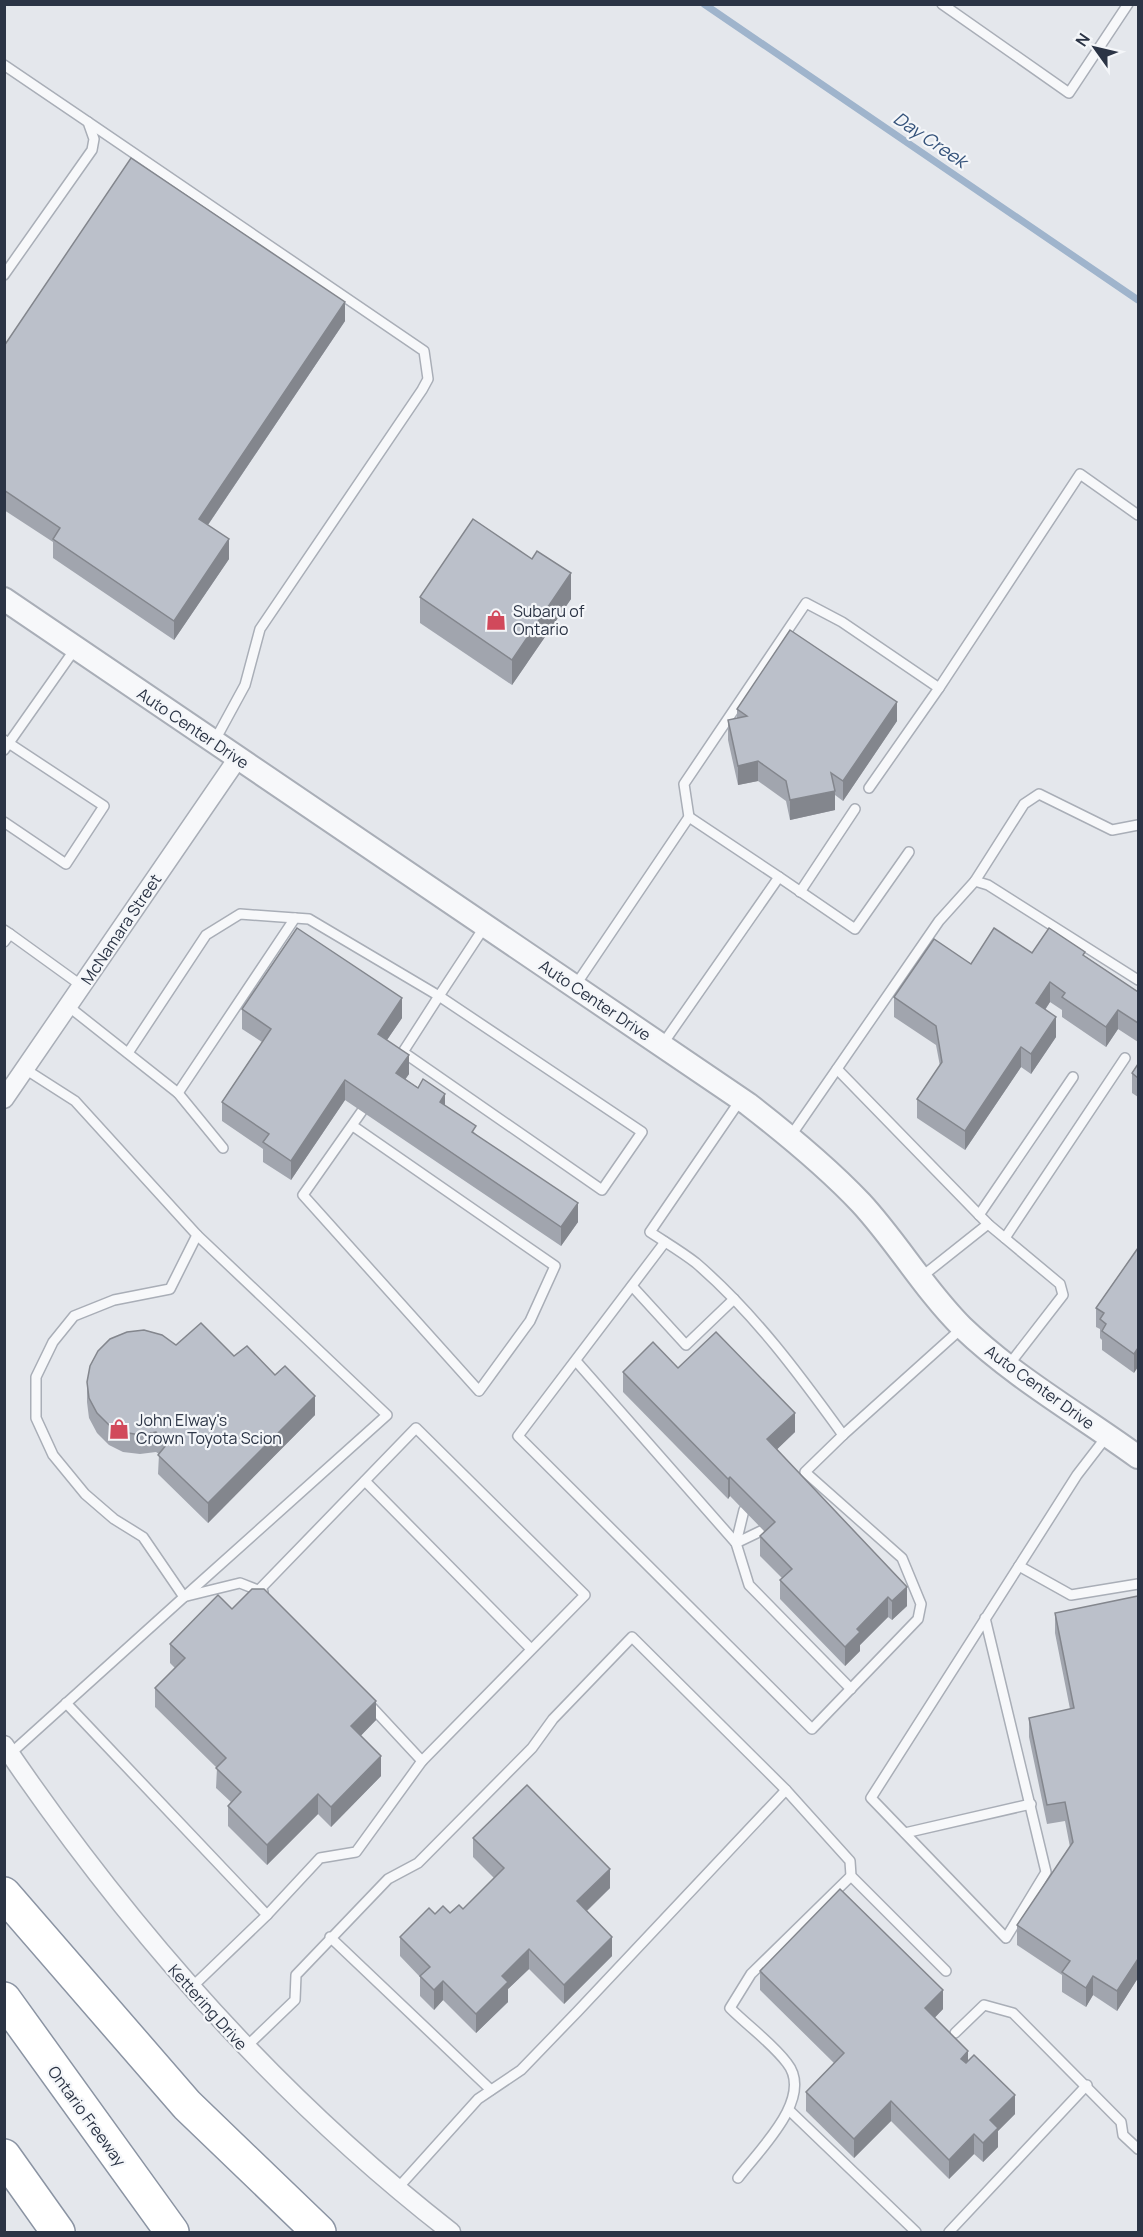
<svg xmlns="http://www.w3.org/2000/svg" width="1143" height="2237" viewBox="0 0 1143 2237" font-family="Manrope,sans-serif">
<rect width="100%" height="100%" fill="#e4e7ec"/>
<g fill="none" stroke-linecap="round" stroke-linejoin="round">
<polyline stroke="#9fb4cc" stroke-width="7" points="704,4 1138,300"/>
<g stroke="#a9aeb7" stroke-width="12">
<g id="service">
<polyline points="942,4 1069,93 1128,4"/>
<polyline points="4,65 88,122 94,139 92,150 4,275"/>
<polyline points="88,122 424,351 428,379 422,390 260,629 245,685 214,742"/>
<polyline points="939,688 1080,474 1138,515"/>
<polyline points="4,740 104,806 66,864 4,822"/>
<polyline points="4,750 75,649"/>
<polyline points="689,817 684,784 806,603 842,622 939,688 869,788"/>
<polyline points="779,877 855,929 909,852"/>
<polyline points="975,881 1024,804 1039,794 1112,830 1138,825"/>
<polyline points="800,892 855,809"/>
<polyline points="4,930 10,934 4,942"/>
<polyline points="10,934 82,986"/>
<polyline points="575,986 689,817 779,877 662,1045"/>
<polygon points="439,996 642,1132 602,1190 403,1052"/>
<polyline points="68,1006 178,1093 295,918 309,919 439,996 485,926"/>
<polyline points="128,1053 206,935 240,914 295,918"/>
<polyline points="837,1069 988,1224 1060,1284 1063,1295 1008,1366"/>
<polyline points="178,1093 223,1148"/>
<path d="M 741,1099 L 650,1232 C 665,1242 682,1252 696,1263 C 754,1313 799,1374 843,1435 L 962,1328"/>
<polyline points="353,1126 555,1266 530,1321 479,1391 303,1195 362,1111"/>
<polyline points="790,1137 939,921 975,881 988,885 1138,980"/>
<polyline points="979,1215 1073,1077"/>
<polyline points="1005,1238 1125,1058"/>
<polyline points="665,1242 518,1436 812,1729 918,1619 921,1604 902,1558 805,1472 843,1435"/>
<polyline points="920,1278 988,1224"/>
<polyline points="632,1286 686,1345 734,1299"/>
<polyline points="576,1361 736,1543 749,1585 851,1689"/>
<polyline points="1107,1436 1077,1475 1019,1566 1071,1595 1138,1584"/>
<polyline points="365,1481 531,1649"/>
<polyline points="736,1543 744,1510"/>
<polyline points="736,1543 763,1530"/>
<polyline points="260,1589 416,1428 585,1595 422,1761 356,1852 320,1858 267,1915"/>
<polyline points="187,1596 240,1583 263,1592"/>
<polyline points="184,1597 387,1415 197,1235"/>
<polyline points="985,1618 1046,1872 1006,1938 871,1798 1019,1566"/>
<polyline points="66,1703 267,1915 191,1988"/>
<polyline points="369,1704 422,1761"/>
<polyline points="10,1754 184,1597 143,1537 114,1519 85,1494 53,1455 36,1418 36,1377 53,1342 74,1316 114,1300 170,1289 197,1235 75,1101 25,1069"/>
<polyline points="905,1833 1031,1804"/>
<polyline points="330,1937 491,2090"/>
<polyline points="955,2033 984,2005 1013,2013 1121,2122 1123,2135 1138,2149"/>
<polyline points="245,2048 295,2000 296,1975 388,1879 418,1863 532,1748 553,1719 632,1637 786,1790 850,1861 851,1876 946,1971"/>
<polyline points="790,2111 916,2232"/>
<path d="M 738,2178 C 758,2151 815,2098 787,2063 C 772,2043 748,2026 730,2008 L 751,1974 L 851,1876"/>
<polyline points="397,2189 478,2099 521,2070 577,2012 786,1790"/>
<polyline points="949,2232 1087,2085"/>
</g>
</g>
<g stroke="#a9aeb7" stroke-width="21">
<g id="minor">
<polyline points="4,1099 238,758"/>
<path d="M 4,1745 C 129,1929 276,2096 451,2232"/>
</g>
</g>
<g stroke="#a9aeb7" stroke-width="26">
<path id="tertiary" d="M 4,599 L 748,1104 C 788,1135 826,1166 861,1203 C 897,1242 924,1289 962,1327 C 1015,1378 1079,1414 1138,1457"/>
</g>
<g stroke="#8b94a3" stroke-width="36">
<g id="motorway">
<polyline points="4,1894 187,2105 319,2232"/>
<polyline points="4,1999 172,2232"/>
<polyline points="4,2156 58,2232"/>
</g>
</g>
<use href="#service" stroke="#f7f8fa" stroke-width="9"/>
<use href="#minor" stroke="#f7f8fa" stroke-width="18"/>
<use href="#tertiary" stroke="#f7f8fa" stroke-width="22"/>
<use href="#motorway" stroke="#fff" stroke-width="33"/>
</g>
<g fill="#a1a5ae">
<polygon points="345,321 208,525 229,559 174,640 53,558 53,542 4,510 4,346"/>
<polygon points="532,559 571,599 512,685 420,623 420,597"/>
<polygon points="737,709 897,721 843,801 835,795 835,810 790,820 786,801 758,781 738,785 728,740 728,720 737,718"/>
<polygon points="1032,953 1085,956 1138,992 1138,1042 1118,1029 1106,1047 1062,1017 1062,1010 1050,1002 1045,1010 1056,1037 1031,1074 1021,1067 965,1150 917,1118 917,1099 940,1066 936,1045 894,1017 894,997 971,964"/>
<polygon points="242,1009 402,1018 387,1040 409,1074 405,1079 445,1105 476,1134 578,1222 561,1246 345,1100 291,1180 263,1162 263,1149 222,1121 222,1102 262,1042 242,1029"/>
<polygon points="1138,1064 1138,1097 1132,1093 1132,1073"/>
<polygon points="1138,1248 1134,1373 1102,1350 1102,1340 1100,1338 1100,1329 1096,1327 1096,1308"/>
<polygon points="176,1345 234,1356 315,1415 208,1523 158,1474 159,1454 156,1452 140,1454 123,1452 109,1445 97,1433 89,1418 87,1402 87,1382"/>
<polygon points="678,1368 795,1432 777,1449 907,1606 892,1620 888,1617 860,1645 860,1651 845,1666 780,1599 780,1580 782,1578 760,1556 760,1536 765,1532 730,1496 728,1499 623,1392 623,1372"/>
<polygon points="1138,1596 1138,1978 1117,2011 1093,1995 1086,2007 1062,1992 1062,1975 1017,1945 1017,1925 1070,1847 1065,1821 1047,1824 1029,1737 1029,1718 1070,1709 1055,1633 1055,1613"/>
<polygon points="232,1609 376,1720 360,1736 381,1776 331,1827 318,1814 267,1865 228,1826 228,1806 231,1802 216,1788 217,1768 155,1707 155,1688 175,1668 170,1663 170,1644"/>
<polygon points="473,1838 610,1888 587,1911 612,1956 564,2004 529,1969 508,1989 508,2002 476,2033 443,2000 434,2010 420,1996 420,1977 400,1956 400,1937 450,1913 463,1909 494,1878 473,1857"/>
<polygon points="760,1971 943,2009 934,2018 968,2061 1015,2114 998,2131 998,2147 983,2162 974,2154 949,2179 891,2121 854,2158 806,2111 806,2092 834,2063 760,1990"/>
</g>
<g fill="#83868d">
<polygon points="345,302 345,321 199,538 199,519"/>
<polygon points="229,539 229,559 174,640 174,621"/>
<polygon points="571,573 571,599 512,685 512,660"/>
<polygon points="897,702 897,721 843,801 843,781"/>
<polygon points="758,761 758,781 738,785 738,766"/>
<polygon points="835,791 835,810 790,820 790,800"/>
<polygon points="1050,982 1050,1002 1036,1023 1036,1003"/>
<polygon points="402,998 402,1018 378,1053 378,1034"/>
<polygon points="1118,1010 1118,1029 1106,1047 1106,1027"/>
<polygon points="1056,1017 1056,1037 1031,1074 1031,1054"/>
<polygon points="1021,1047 1021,1067 965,1150 965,1131"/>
<polygon points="409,1055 409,1074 396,1093 396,1073"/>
<polygon points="345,1080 345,1100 291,1180 291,1161"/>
<polygon points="445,1094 445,1114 440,1102"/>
<polygon points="578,1203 578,1222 561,1246 561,1227"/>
<polygon points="1138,1348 1138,1367 1134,1373 1134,1354"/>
<polygon points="315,1396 315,1415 208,1523 208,1503"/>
<polygon points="795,1413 795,1432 767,1459 767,1439"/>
<polygon points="730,1477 730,1496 728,1499 728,1479"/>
<polygon points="907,1587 907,1606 892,1620 892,1601"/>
<polygon points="888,1597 888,1617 860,1645 860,1651 845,1666 845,1647 857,1629"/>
<polygon points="376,1701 376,1720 351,1746 351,1726"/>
<polygon points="381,1756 381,1776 331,1827 331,1807"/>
<polygon points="318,1794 318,1814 267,1865 267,1845"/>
<polygon points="610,1869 610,1888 577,1920 577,1901"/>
<polygon points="612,1937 612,1956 564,2004 564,1985"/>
<polygon points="529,1949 529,1969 508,1989 508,2002 476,2033 476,2014 502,1976"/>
<polygon points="1138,1959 1138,1978 1117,2011 1117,1991"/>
<polygon points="1093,1976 1093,1995 1086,2007 1086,1988"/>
<polygon points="443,1981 443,2000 434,2010 434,1990"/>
<polygon points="943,1990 943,2009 925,2028 925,2008"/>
<polygon points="968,2051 968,2071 961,2059"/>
<polygon points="1015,2095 1015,2114 998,2131 998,2147 983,2162 983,2143 990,2120"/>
<polygon points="891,2101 891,2121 854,2158 854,2139"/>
<polygon points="974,2134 974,2154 949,2179 949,2160"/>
</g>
<g fill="#bbc0ca" stroke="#83868d" stroke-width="1.5">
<polygon points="131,158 345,302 199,519 229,539 174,621 53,539 60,528 4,490 4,346"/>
<polygon points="473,519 532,559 537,551 571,573 512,660 420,597"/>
<polygon points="790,630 897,702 843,781 831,773 835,791 790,800 786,781 758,761 738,766 728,720 747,716 737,709"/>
<polygon points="297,928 402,998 378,1034 409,1055 396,1073 418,1088 423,1079 445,1094 440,1102 476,1126 472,1132 578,1203 561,1227 345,1080 291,1161 263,1142 269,1134 222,1102 271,1029 242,1009"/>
<polygon points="994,928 1032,953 1049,928 1085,952 1083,955 1138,992 1138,1023 1118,1010 1106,1027 1062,997 1065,993 1050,982 1036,1003 1056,1017 1031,1054 1021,1047 965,1131 917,1099 942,1062 936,1026 894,997 934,939 971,964"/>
<polygon points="1138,1064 1138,1078 1132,1073"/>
<polygon points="1138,1248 1138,1348 1134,1354 1102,1331 1106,1324 1100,1319 1104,1313 1096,1308"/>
<polygon points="201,1323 234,1356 247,1346 275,1375 285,1366 315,1396 208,1503 158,1455 167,1444 156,1432 140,1435 123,1432 109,1425 97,1413 89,1398 87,1382 90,1366 98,1351 110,1339 127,1332 144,1330 162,1335 176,1345"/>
<polygon points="716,1332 795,1413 767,1439 907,1587 892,1601 888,1597 857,1629 860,1632 845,1647 780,1580 792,1569 760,1536 775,1522 730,1477 728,1479 623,1372 653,1342 678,1368"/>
<polygon points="252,1589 264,1589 376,1701 351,1726 381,1756 331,1807 318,1794 267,1845 228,1806 241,1792 216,1768 226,1758 155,1688 185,1658 170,1644 218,1595 232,1609"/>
<polygon points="1138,1596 1138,1959 1117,1991 1093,1976 1086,1988 1062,1972 1070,1961 1017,1925 1073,1842 1065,1802 1047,1805 1029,1718 1074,1708 1055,1613"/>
<polygon points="527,1785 610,1869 577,1901 612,1937 564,1985 529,1949 502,1976 508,1982 476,2014 443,1981 434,1990 420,1976 430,1967 400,1937 429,1908 435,1914 443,1906 450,1913 459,1905 463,1909 504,1868 473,1838"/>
<polygon points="840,1889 943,1990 925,2008 968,2051 961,2059 966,2063 974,2055 1015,2095 990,2120 998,2128 983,2143 974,2134 949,2160 891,2101 854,2139 806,2092 844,2053 760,1971"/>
</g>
<defs>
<g id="shop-bare" transform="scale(1.62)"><path d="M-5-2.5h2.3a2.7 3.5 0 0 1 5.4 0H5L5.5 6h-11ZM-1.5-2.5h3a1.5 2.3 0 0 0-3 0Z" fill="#d1495b" stroke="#f4f6f9" stroke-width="2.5" paint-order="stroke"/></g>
</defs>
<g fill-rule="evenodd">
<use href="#shop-bare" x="496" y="620"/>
<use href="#shop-bare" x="119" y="1429"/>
</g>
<g text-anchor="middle" stroke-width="4.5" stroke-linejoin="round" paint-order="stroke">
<g font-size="16" fill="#2b3445" stroke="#f4f6f9" text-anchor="start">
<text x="513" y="617">Subaru of<tspan x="513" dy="18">Ontario</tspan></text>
<text x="136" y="1426">John Elway's<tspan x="136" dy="18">Crown Toyota Scion</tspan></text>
</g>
<g font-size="16" fill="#2b3445" stroke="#f4f6f9">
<text transform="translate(193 728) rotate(34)" y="6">Auto Center Drive</text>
<text transform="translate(121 929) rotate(-56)" y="6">McNamara Street</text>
<text transform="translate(595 1000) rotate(34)" y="6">Auto Center Drive</text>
<text transform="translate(1040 1387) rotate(36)" y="6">Auto Center Drive</text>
<text transform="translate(208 2007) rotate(48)" y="6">Kettering Drive</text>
<text transform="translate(87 2116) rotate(54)" y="6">Ontario Freeway</text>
</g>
<g font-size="18" font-style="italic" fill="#34527a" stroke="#f4f6f9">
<text transform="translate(930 140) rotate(34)" y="6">Day Creek</text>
</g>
</g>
<rect width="1143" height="2237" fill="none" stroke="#2b3445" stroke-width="12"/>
<g transform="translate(1095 48) rotate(304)" stroke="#f4f6f9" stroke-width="4.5" paint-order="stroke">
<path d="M0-4.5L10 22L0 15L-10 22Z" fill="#2b3445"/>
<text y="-9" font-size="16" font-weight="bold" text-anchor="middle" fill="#2b3445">N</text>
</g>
</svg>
